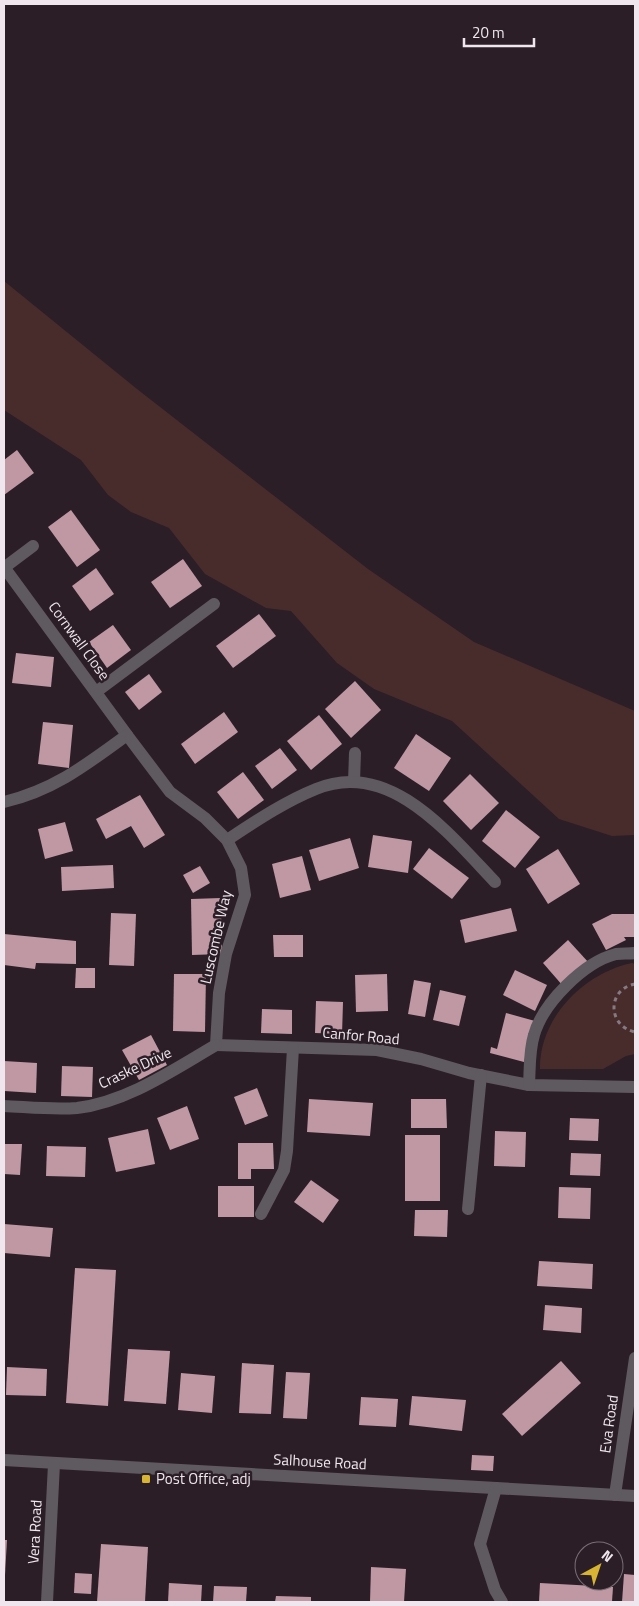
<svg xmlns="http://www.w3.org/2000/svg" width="639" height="1606" viewBox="0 0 639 1606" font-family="'Titillium Web',sans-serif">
<rect width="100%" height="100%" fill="#2b1e27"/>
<g fill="#482c2b">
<polygon points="4,281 137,389 368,569 474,642 635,711 635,835 612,836 559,819 452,721 374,689 337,663 291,611 266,608 205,574 169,528 131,512 108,495 81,460 4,410"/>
<path d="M 632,963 L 635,964 L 635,1054 L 626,1056 L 603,1069 L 540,1069 C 539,1018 584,973 632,963 Z"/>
</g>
<g fill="#bf98a3">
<polygon points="17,450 34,473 4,495 4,460"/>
<polygon points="71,510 100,550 77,567 48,527"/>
<polygon points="183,559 202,586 170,608 151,582"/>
<polygon points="96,568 114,594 90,611 72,586"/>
<polygon points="259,614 276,636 233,668 216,646"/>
<polygon points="113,625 131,650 107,668 89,642"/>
<polygon points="16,653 54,657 51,687 12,683"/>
<polygon points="149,674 162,692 139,710 125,692"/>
<polygon points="355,681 381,710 351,738 325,709"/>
<polygon points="224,712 238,732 195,764 181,744"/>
<polygon points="319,715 342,744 311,770 287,741"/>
<polygon points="43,722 73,725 69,768 38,764"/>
<polygon points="416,734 451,758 429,791 394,768"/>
<polygon points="280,748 297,770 272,789 255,766"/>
<polygon points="243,772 264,800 238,819 217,792"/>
<polygon points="470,774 499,803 471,830 443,801"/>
<polygon points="140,795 165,835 144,848 131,826 106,839 96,819"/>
<polygon points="506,810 540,837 515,868 482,841"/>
<polygon points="65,822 73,851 45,859 38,829"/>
<polygon points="373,835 412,841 408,873 368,867"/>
<polygon points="350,838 359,868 319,881 309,850"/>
<polygon points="429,848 469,878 452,899 413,869"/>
<polygon points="558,849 580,884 548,904 526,869"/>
<polygon points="302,856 311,890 280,898 272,864"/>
<polygon points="113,865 114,888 62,891 61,867"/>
<polygon points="200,866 210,883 193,893 183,875"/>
<polygon points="221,898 222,954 192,955 191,899"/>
<polygon points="511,908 517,931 465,943 460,920"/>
<polygon points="111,913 136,914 134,966 109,965"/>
<polygon points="612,914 635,914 635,937 624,937 626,940 606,950 592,924"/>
<polygon points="4,934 76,941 76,964 36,963 35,969 4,965"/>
<polygon points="273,935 303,935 303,957 274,957"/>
<polygon points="568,940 589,963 563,986 543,963"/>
<polygon points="76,968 95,968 95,988 75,988"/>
<polygon points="515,970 547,985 535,1011 503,995"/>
<polygon points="174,974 206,974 205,1032 173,1031"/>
<polygon points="387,974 388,1011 356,1012 355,975"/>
<polygon points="414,980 431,983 425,1017 408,1014"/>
<polygon points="440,990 466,996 459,1026 433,1020"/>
<polygon points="316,1001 343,1002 342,1034 315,1033"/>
<polygon points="262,1009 292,1010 292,1034 261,1033"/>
<polygon points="506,1013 535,1021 524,1062 490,1053 491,1047 497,1049"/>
<polygon points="151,1035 167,1065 139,1080 122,1050"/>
<polygon points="4,1061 37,1063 36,1093 4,1091"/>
<polygon points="62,1066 93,1067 92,1097 61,1096"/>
<polygon points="257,1088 268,1116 245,1125 234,1097"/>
<polygon points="309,1099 373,1103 370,1136 307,1132"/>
<polygon points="411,1099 446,1099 447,1128 411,1128"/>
<polygon points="187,1106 199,1139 170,1150 157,1118"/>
<polygon points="570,1118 599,1119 598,1141 569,1140"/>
<polygon points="148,1129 155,1164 116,1172 108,1138"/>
<polygon points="495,1131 526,1132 525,1167 494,1166"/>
<rect x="405" y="1135" width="35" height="66"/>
<polygon points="238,1143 273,1143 274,1169 251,1169 251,1179 238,1179"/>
<polygon points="4,1144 22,1144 20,1175 4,1174"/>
<polygon points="47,1146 86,1147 85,1177 46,1176"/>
<polygon points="571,1153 601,1154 600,1176 570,1175"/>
<polygon points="311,1180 339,1200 323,1223 294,1202"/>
<rect x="218" y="1186" width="36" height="31"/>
<polygon points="559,1187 591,1188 590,1219 558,1218"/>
<polygon points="415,1210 448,1210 447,1237 414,1236"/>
<polygon points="4,1224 53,1228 50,1257 4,1253"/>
<polygon points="539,1261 593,1264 592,1289 537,1286"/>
<polygon points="75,1268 116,1270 108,1406 66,1403"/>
<polygon points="545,1305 582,1308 581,1333 543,1330"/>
<polygon points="128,1349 170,1351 166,1404 124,1401"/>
<polygon points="561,1361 581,1383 522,1436 502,1414"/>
<polygon points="242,1363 274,1365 271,1414 239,1413"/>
<polygon points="7,1367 47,1369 46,1396 6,1395"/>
<polygon points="286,1372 310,1373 307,1419 283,1418"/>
<polygon points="181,1373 215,1376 212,1413 178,1410"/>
<polygon points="412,1396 466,1400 462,1431 409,1425"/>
<polygon points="361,1397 398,1399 396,1427 359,1425"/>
<polygon points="472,1455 494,1456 493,1471 471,1470"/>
<polygon points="4,1540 7,1540 5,1575 4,1575"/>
<polygon points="101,1544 148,1547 145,1602 97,1602"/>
<polygon points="371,1567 406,1569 404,1602 370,1602"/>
<polygon points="75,1573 92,1574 91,1594 74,1593"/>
<polygon points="624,1574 635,1575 635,1602 622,1602"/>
<polygon points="169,1583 202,1585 201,1602 168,1602"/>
<polygon points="540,1583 613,1587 612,1602 539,1602"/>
<polygon points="214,1586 247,1587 246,1602 213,1602"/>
<polygon points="276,1596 311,1597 311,1602 275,1602"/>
</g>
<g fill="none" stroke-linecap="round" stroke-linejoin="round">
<path stroke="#857a82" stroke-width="3" stroke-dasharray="4 4" stroke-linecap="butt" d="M 635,984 C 607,989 607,1026 635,1032"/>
<g stroke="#5e5a60" stroke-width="12">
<polyline points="4,567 127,735"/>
<polyline points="5,567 33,546"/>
<polyline points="96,692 214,604"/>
<polyline points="354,782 355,753"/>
<path d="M 4,802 C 54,790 86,765 127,735 L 170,792 L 205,818 L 227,840 L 241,868 L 245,895 L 226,954 L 219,993 L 216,1045"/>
<path d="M 227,840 C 256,821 284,802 316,789 C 390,758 450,835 495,882"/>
<polyline points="216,1045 377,1050 421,1059 469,1073 529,1085 635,1087"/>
<path d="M 529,1085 C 530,1068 529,1051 534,1035 C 543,1003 584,962 616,954 C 622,953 629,954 635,953"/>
<path d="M 4,1106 C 27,1107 53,1110 77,1108 C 127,1102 173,1070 216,1045"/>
<polyline points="468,1209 481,1075"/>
<polyline points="261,1214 284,1170 287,1151 293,1048"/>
<polyline points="4,1460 635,1496"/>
<polyline points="496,1488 480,1544 495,1590 502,1602"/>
<polyline points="615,1495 635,1358"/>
<polyline points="47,1602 54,1464"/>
</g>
</g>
<rect fill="#d8b434" stroke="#2b1e27" stroke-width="2" x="141" y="1474" width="10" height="10" rx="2.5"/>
<g text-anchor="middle" stroke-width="5" stroke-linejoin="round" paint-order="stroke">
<g font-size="15" fill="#f0e6ed" stroke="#2b1e27">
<text transform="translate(79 641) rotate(54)" y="5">Cornwall Close</text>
<text transform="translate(216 937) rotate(-77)" y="5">Luscombe Way</text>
<text transform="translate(361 1036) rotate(5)" y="5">Canfor Road</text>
<text transform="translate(135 1068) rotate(-25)" y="5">Craske Drive</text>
<text transform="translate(609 1424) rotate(-82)" y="5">Eva Road</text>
<text transform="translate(320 1462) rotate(3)" y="5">Salhouse Road</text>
<text transform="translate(35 1532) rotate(-87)" y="5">Vera Road</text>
</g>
<g font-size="15" fill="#f0e6ed" stroke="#2b1e27" text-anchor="start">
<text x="156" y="1484">Post Office, adj</text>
</g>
</g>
<rect width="639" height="1606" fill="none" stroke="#f0e6ed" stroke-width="10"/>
<g transform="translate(599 1566) rotate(40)"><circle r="24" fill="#2b1e27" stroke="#7a6e76"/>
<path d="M0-4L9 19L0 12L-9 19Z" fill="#d8b434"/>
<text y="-8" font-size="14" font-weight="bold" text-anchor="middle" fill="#f0e6ed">N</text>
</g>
<path d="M464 38v8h70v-8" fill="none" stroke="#f0e6ed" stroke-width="2.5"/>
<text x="472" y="38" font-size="15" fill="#f0e6ed" stroke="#2b1e27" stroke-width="4" paint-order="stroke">20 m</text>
</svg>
